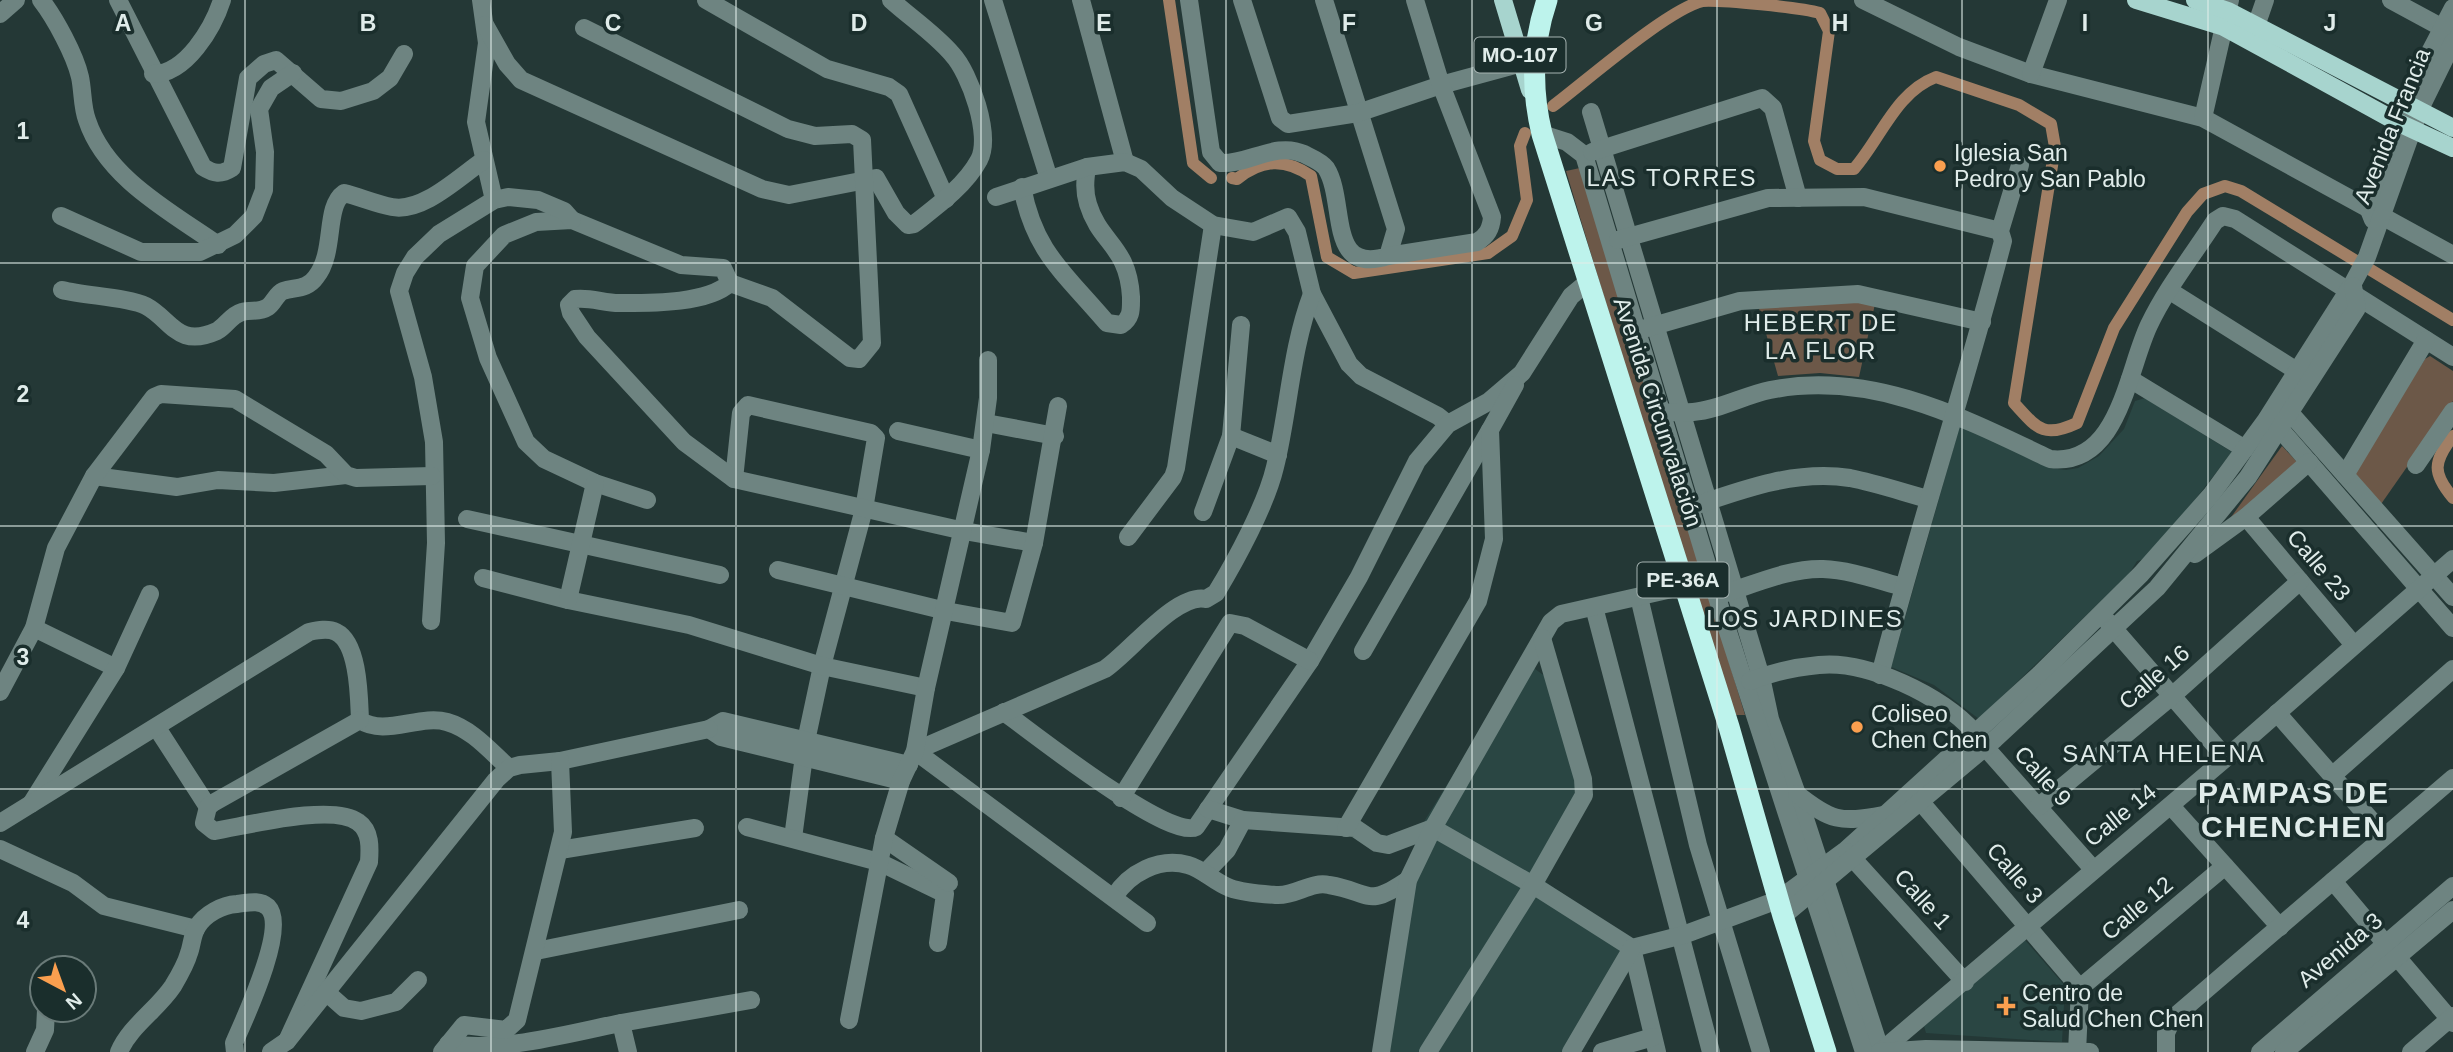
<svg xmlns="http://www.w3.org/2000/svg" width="2453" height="1052" viewBox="0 0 2453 1052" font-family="Helvetica,sans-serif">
<rect width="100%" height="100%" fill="#243836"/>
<g fill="#2a4643">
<polygon points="2145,398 2232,452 2177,523 2144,559 2137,561 2129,574 1979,719 1934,685 1891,667 1960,425 2049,468 2066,470 2078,468 2099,456 2124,429 2135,401"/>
<polygon points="1524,661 1564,690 1591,796 1544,881 1627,937 1630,947 1570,1052 1386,1052 1385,1005 1425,820"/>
<polygon points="2025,940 2065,986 2062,1042 1926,1033 1924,1026"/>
</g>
<g fill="#6c5848">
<polygon points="1580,168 1745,715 1730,715 1566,171"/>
<polygon points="1864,302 1875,304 1859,377 1820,373 1778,376 1758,305"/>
<polygon points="2430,356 2453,371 2453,401 2379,507 2351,475 2425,359"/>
<polygon points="2282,446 2299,464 2229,520"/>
</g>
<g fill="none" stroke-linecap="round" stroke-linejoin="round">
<g stroke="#a17f65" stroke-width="12">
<polyline points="1169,0 1193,163 1211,178"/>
<path d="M 1553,106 C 1585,82 1668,9 1703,1 C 1721,0 1800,7 1820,13 L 1829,31 L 1814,141 L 1820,160 L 1837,169 L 1854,169 C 1881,138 1896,92 1936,77 L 2019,105 L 2051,124 L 2055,147 L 2014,403 C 2037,428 2043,439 2077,423 L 2114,328 L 2187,212 L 2203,194 L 2225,186 L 2241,191 L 2453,320"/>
<path d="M 1232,178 L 1237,179 C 1262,159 1285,158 1311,176 L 1327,257 L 1354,273 L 1488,253 L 1512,236 L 1527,200 L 1520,146 L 1525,133"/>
<path d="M 2453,436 C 2433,462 2432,473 2453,498"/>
</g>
<g stroke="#6e8481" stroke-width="18">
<path d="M 41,0 C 55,18 75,55 80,77 C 83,91 82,107 87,120 C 106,178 171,212 218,245"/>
<path d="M 118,0 L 203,167 C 214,174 221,175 232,168 L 248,78 L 264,64 L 276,60 L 321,99 L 341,101 L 373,91 L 390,78 L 404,54"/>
<polyline points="481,0 487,43 476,122 494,200"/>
<polyline points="706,0 827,69 889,87 899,94 946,199"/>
<polyline points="993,0 1049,179"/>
<polyline points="1081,0 1125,162"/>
<path d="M 1189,0 L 1211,152 L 1220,163 C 1248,165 1276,141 1304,154 C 1310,157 1322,162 1326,168 C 1347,201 1326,276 1388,256 L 1396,229 L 1324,0"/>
<polyline points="1242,0 1280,118 1288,124 1358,113 1441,85 1522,63"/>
<polyline points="1863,0 1959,47 2031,74 2203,118 2453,255"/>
<polyline points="2391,0 2452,33"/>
<polyline points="0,14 16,0"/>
<path d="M 485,25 L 507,64 L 521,80 L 762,189 L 789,195 L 876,178 L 896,213 L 908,225 L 914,224 C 937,206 965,186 979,160 C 992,136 970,73 952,54 C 935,34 911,18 891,0"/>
<polyline points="2256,26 2265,0"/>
<polyline points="584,28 788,129 815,136 852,134 862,140 872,343 859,359 850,358 772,298 730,283"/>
<path d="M 153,74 C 186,74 213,28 222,0"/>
<polyline points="2031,74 2058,0"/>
<polyline points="1591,112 1761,677 1770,719 1797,794 1881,1052"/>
<polyline points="2203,118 2230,0"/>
<polyline points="1542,134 1567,142 1584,155 1720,607 1864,1052"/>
<polyline points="1592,152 1762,98 1773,108 1798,198"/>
<path d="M 1022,187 C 1034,249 1060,269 1100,315 L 1107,323 L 1121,325 C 1132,318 1131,309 1131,297 C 1128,245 1100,244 1088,204 C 1084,191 1085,180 1087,167"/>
<polyline points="996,197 1087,167 1125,162 1141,169 1172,198 1213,225 1253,232 1288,217 1297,232 1312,294 1349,364 1361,376 1438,416 1448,424"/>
<polyline points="61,216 141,252 200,252 235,235 254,216 264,190 265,152 259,109 271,88 293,73"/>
<polyline points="2373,220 2369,210 2404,102 2453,8"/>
<polyline points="1618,240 1768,198 1864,197 2000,231"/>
<path d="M 1388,256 L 1477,242 C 1487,236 1491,229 1492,217 L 1441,85 L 1415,0"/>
<path d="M 62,290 C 85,296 128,297 146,306 C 171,319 177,349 217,331 C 226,326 231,315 242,312 C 251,309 259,313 268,307 C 274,303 276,294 283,291 C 295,287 307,290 316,277 C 336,252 324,207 344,193 C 360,197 376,204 392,207 C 423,213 460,176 484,160"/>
<polyline points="2170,291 2297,371"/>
<polyline points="1643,329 1740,301 1858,294 1982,322"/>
<polyline points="2130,379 2245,449"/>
<polyline points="2284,406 2453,597"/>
<path d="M 1662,414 C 1676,410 1681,413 1693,412 C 1719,410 1745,395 1770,390 C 1871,370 1962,417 2050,459 C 2119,467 2127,371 2149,325 C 2166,289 2193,255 2215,221 L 2223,216 L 2235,219 L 2453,357"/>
<polyline points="986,423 1055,436"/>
<polyline points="2272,424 2280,429 2453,628"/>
<polyline points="1231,436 1278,455"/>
<polyline points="981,450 988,398 988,360"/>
<polyline points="2416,465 2453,411"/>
<polyline points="2345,475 2426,340"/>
<polyline points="94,476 177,487 218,480 274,483 346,475"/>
<polyline points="734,479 741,413 748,405 871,433 876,438 864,509 822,666 806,741 793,838"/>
<path d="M 647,500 L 595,483 L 544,459 L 526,442 L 488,358 L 470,298 L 475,266 L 504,235 L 536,222 L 572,220 L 681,265 L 723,268 L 730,283 C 707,304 650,303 619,303 C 604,303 590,297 575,299 L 569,305 L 571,313 L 587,337 L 684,442 L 734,479 L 964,531 L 1034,543"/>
<path d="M 1697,505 C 1746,488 1797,470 1850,478 C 1876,483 1902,492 1928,499"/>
<polyline points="1203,512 1231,436 1241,325"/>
<polyline points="2246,517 2354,645"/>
<polyline points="467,519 720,575"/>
<polyline points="1128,537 1173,477 1176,468 1213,225"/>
<polyline points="2195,554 2246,517 2309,462"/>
<polyline points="778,570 946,611 1012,623 1034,543 1058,406"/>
<polyline points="483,578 568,600 689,625 822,666 926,688"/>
<path d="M 1723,594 C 1755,584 1790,568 1823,569 C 1850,570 1877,580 1903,587"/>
<polyline points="1639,597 1698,845 1761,1052"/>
<polyline points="568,600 595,483"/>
<polyline points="1594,607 1711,1052"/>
<polyline points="431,621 436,543 434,442 423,377 399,291 405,273 415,257 439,234 494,200 508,197 538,200 564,211 572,220"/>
<polyline points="2107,621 2226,758"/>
<polyline points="34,628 116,668"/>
<polyline points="1363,651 1490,430"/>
<path d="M 1880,675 C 1918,529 1965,386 2003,241 L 2000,231 L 2020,165"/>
<path d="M 1750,681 C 1771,673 1796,667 1819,665 C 1867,660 1943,696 1974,732"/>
<polyline points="0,692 34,628 56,548 94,476 154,397 161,394 235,399 326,454 346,475 356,478 432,476"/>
<path d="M 1004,712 C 1031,732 1170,841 1196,827 L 1310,661 L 1359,577 L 1417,461 L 1448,424 L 1488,402 L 1522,373 L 1571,296 L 1589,281"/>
<polyline points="2277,713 2385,836"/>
<polyline points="157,728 208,807"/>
<polyline points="1985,747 2093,869"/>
<polyline points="2333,775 2453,669"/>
<polyline points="901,781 721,737 709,729 723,721 909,765"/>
<path d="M 1797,794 C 1831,821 1840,823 1883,815"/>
<polyline points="1914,794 2080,988"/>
<polyline points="1121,798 1230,623 1245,626 1310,661"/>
<polyline points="31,804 116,668 150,594"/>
<polyline points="2171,806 2280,927"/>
<polyline points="2038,807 2172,696 2300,581"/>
<polyline points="1208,809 1243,820 1355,828 1377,843 1388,845 1433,828 1533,885 1632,948 1683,935 1778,900 1846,850 1886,814 2041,673 2141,574 2211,495 2266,420 2353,283 2367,257 2419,111 2453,42"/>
<path d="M 0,823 L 309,632 C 318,630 328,628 336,632 C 359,643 359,698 360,720 C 384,737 420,714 447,722 C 472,729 491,752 509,768"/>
<polyline points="747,827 879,862 945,894 938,943"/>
<polyline points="1346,828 1478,601 1494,539 1490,430 1515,385"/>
<polyline points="884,838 949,883"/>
<polyline points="0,849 73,883 104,906 196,929"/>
<polyline points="560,850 695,828"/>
<polyline points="1847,852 1965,982"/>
<polyline points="1205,873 1227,850 1243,820"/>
<polyline points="2333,881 2385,943"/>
<path d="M 1114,897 C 1129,873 1159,857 1188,865 C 1203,869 1214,882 1230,888 C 1243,893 1263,894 1277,895 C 1296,896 1311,881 1329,885 C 1372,892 1365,909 1408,880"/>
<polyline points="1783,916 1995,739 2157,588 2248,477 2357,308 2353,286"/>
<path d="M 1147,923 L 915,751 L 1105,669 C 1130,652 1177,592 1206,599 L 1216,593 C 1236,560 1266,505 1275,467 C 1289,410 1291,349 1312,294"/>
<polyline points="1632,948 1657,1052"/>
<polyline points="536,951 739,910"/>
<polyline points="2397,957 2453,1023"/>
<polyline points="2080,988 2225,866"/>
<polyline points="326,992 344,1008 361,1011 396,1002 418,980"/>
<polyline points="849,1020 884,838 901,781 915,751 926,688 981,450 898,431"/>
<polyline points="621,1023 751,1000"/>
<path d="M 287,1041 L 369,862 C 370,848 371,831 358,822 C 332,803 246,826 214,831 L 204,823 L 208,807 L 213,803 L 360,720"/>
<path d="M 448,1044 C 505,1052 565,1034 621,1023 L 628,1052"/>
<polyline points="35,1052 45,1030 46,1010"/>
<path d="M 119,1052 C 130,1026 157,1010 173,986 C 179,976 186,964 189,953 C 192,945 192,935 197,927 C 205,914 222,905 237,904 C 247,903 259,899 268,907 C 288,927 244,1020 234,1043 L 235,1052"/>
<polyline points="271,1052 287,1041 496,780 509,768 520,765 560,761 709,729"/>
<polyline points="442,1052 464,1025 506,1030 517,1020 563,832 560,761"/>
<polyline points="1381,1052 1408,880 1433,828 1551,622 1561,614 1685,586"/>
<polyline points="1428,1052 1533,885 1584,795 1583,779 1542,638"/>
<polyline points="1571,1052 1632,948"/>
<polyline points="1602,1052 1653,1037"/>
<polyline points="1880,1052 2226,758 2453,559"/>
<polyline points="1880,1052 1926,1049 2090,1052"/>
<polyline points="2077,1052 2080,988"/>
<polyline points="2166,1052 2166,1033 2173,1018 2453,778"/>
<polyline points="2260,1052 2453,886"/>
<polyline points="2284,1052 2453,910"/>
<polyline points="2411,1052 2453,1016"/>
</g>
<g stroke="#a7d4ce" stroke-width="18">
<polyline points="1503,0 1530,90"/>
<polyline points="2136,0 2224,27 2399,123 2453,148"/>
<polyline points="2195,0 2228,11 2453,128"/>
</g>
<path stroke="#bdf3ec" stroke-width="21" d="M 1547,0 C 1532,44 1531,89 1542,134 L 1729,727 L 1783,916 L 1826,1052"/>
</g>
<path fill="none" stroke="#e0ecea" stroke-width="2" stroke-opacity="0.55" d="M 245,0 L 245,1052M 491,0 L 491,1052M 736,0 L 736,1052M 981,0 L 981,1052M 1226,0 L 1226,1052M 1472,0 L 1472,1052M 1717,0 L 1717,1052M 1962,0 L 1962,1052M 2208,0 L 2208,1052M 0,263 L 2453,263M 0,526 L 2453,526M 0,789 L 2453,789"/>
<g fill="#fa9f4f" stroke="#1a2e2c" stroke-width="2.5">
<circle cx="1940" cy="166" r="7"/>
<circle cx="1857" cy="727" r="7"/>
<path d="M2002.5 995.5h7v7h7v7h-7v7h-7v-7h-7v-7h7z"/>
</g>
<g text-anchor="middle" stroke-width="7" stroke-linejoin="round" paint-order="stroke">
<g fill="#1a2e2c" stroke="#a5b3b1" stroke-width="2">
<rect x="1474.5" y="37.5" width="91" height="35" rx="5"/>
<rect x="1637.5" y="562.5" width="91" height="35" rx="5"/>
</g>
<g font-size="21" font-weight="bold" fill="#e0ecea">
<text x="1520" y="62">MO-107</text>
<text x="1683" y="587">PE-36A</text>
</g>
<g font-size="23" fill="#e0ecea" stroke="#1a2e2c">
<text transform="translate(2392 126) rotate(-68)" y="8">Avenida Francia</text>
<text transform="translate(1658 412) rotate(72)" y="8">Avenida Circunvalación</text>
<text transform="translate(2319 565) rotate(50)" y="8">Calle 23</text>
<text transform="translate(2154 677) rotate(-41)" y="8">Calle 16</text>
<text transform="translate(2043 776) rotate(48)" y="8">Calle 9</text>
<text transform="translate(2120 815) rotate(-39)" y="8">Calle 14</text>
<text transform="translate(2015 873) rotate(49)" y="8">Calle 3</text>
<text transform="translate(1923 899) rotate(48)" y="8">Calle 1</text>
<text transform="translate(2137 908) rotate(-40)" y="8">Calle 12</text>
<text transform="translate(2340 950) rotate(-40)" y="8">Avenida 3</text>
</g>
<g font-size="23" fill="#e0ecea" stroke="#1a2e2c" text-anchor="start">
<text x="1954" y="161">Iglesia San<tspan x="1954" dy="26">Pedro y San Pablo</tspan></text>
<text x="1871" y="722">Coliseo<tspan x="1871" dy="26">Chen Chen</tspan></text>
<text x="2022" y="1001">Centro de<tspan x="2022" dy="26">Salud Chen Chen</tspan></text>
</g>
<g font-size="24" letter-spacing="2" fill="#e0ecea" stroke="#1a2e2c">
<text x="1672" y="186">LAS TORRES</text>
<text x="1821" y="331">HEBERT DE<tspan x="1821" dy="28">LA FLOR</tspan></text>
<text x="1805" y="627">LOS JARDINES</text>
<text x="2164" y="762">SANTA HELENA</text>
</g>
<g font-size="30" font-weight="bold" letter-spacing="2" fill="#e0ecea" stroke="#1a2e2c">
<text x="2294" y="803">PAMPAS DE<tspan x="2294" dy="34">CHENCHEN</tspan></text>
</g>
</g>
<g font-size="23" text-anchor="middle" font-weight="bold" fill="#e0ecea" stroke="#1a2e2c" stroke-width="7" stroke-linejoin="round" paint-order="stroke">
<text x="123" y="31">A</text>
<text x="368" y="31">B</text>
<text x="613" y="31">C</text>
<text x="859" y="31">D</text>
<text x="1104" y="31">E</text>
<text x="1349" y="31">F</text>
<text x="1594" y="31">G</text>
<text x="1840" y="31">H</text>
<text x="2085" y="31">I</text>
<text x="2330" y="31">J</text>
<text x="23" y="139">1</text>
<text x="23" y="402">2</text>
<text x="23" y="665">3</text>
<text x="23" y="928">4</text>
</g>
<g transform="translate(63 989) rotate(139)"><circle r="33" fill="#1a2e2c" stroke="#697a78" stroke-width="2"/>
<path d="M0-5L12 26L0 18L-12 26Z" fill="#fa9f4f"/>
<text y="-10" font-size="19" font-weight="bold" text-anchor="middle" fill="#e0ecea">N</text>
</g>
</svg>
